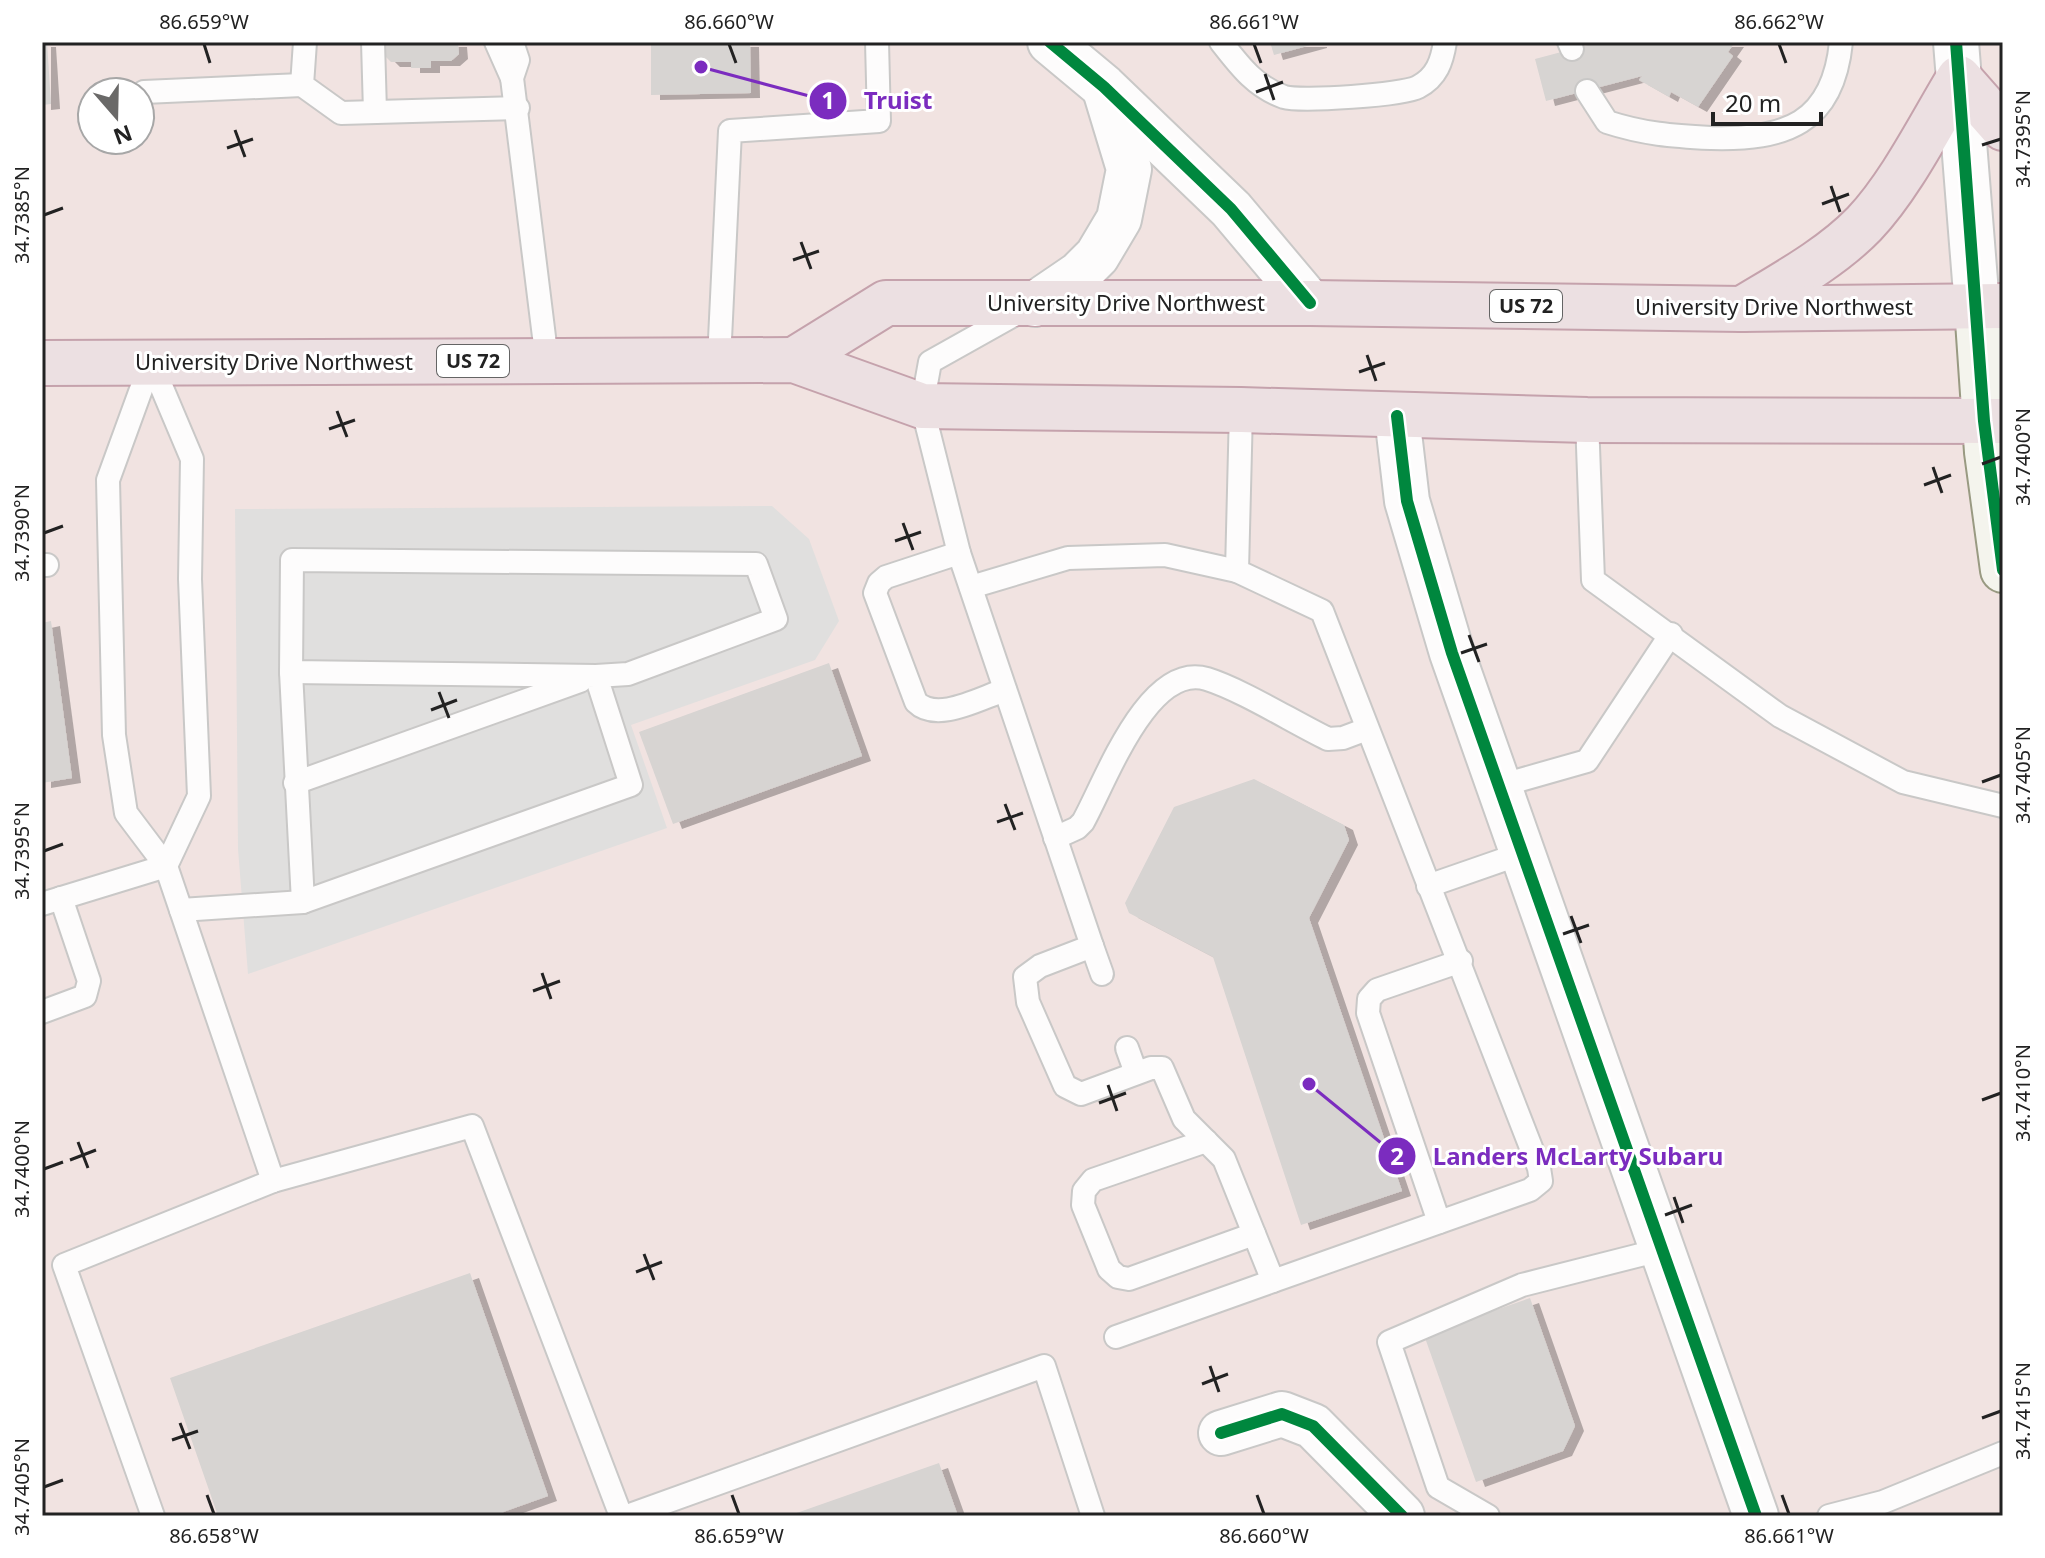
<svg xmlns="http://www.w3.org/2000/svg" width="2045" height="1558" viewBox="0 0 2045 1558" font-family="'Noto Sans',sans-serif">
<defs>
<filter id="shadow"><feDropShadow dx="9" dy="5" stdDeviation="0" flood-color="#0004"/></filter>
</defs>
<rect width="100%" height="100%" fill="#f0eeeb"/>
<path fill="#f1e3e1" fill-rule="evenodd" d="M 42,42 L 2003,42 L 2003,1516 L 42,1516 ZM 92,92 L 140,92 L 140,140 L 92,140 Z"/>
<polygon fill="#e0dfde" points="772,506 809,539 839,621 815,660 631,725 667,828 248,974 238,849 235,509"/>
<g fill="#d7d4d2" filter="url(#shadow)">
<polygon points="42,42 47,42 51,104 42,105"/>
<polygon points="384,42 458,42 459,54 451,61 431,61 431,68 411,68 411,62 391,62 384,55"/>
<polygon points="651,42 750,42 751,93 651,95"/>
<polygon points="1270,42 1318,42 1318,43 1274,55"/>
<polygon points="1599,42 1735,42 1728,52 1733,56 1698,107 1671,92 1669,97 1639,80 1642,76 1546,101 1535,59"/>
<polygon points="51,621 72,778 42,783 42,623"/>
<polygon points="829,663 862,756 673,824 639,732"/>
<polygon points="1254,779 1344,825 1349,840 1309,918 1402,1191 1301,1225 1213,957 1129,913 1125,903 1174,807"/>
<polygon points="470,1273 548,1496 503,1512 504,1516 218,1516 170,1378"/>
<polygon points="1530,1298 1575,1426 1563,1451 1476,1482 1424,1335"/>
<polygon points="939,1463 958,1516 788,1516"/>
</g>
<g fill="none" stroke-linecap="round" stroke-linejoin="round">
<g stroke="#c9c8c7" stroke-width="26">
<g id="lane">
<polyline points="305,42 302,85 341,113 518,108"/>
<polyline points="373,42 375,112"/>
<polyline points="496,42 512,78"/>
<polyline points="512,42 518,60 512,78 547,361"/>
<path d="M 1221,42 C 1239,65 1255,87 1284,97 C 1301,102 1403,95 1418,87 C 1437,77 1442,61 1445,42"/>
<polyline points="1569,42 1572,49"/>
<path d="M 1587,91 L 1607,122 C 1644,134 1672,136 1711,138 C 1785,140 1833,124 1841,42"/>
<polyline points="144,92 302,85"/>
<path d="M 1021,311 L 930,362 L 922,406 L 959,553 L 1092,946 L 1040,966 L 1025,977 L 1028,1002 L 1065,1086 L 1081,1094 L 1151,1068 L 1162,1068 L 1184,1119 L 1224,1159 L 1273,1281 L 1530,1190 L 1541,1181 L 1539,1168 C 1468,981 1393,798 1322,611 L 1237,571 L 1241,410"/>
<polyline points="719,360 730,131 879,121 877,42"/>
<polyline points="151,362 108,480 114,735 126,813 166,866 273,1181"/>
<polyline points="1587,420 1593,580 1780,716 1903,782 2003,806"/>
<path d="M 959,553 L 886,577 L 879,583 L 875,593 L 916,702 C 937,723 980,698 1005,690"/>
<polyline points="42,565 47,565"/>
<polyline points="971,587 1068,558 1165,555 1237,571"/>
<polyline points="291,672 303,902"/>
<polyline points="295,783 580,681"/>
<polyline points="1499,786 1587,761 1671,634"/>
<path d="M 1055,838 L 1077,828 L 1083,822 C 1105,783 1148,661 1207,679 C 1242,690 1293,722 1328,739 L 1343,738 L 1367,729"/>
<polyline points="1428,886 1523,853"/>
<polyline points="42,904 166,866 199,796 190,579 192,459 151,362"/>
<polyline points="181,910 303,902 631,785 596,676 628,674 776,619 756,564 292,560 291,672 596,676"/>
<polyline points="1092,946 1102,974"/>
<polyline points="42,1012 85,996 89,981 61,898"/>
<polyline points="1127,1048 1136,1073"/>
<polyline points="1206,1141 1093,1180 1084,1191 1083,1205 1109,1269 1118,1277 1129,1279 1254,1234"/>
<polyline points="1439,1222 1368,1013 1369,999 1377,990 1461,961"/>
<polyline points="1116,1337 1273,1281"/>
<polyline points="153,1516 64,1265 273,1181 472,1126 621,1516"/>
<polyline points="627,1516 1044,1366 1093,1516"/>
<polyline points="1488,1516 1438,1487 1389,1342 1522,1285 1660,1250"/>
<polyline points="1829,1516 1883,1502 2003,1453"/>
</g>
</g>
<g stroke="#c9c8c7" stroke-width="48">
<g id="street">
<polyline points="1050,42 1104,87 1231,209 1310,303"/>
<polyline points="1956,42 1977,306"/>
<polyline points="1035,304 1079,274 1097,256 1119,219 1129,169 1106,93"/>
<polyline points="1397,416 1407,501 1452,653 1756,1516"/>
<polyline points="1221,1433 1282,1414 1313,1426 1402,1516"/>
</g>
</g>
<g stroke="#999a82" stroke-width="48">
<polyline id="secondary" points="1977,306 1987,452 2003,570"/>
</g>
<g stroke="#c5a2ac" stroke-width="48">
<g id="highway">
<path d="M 1742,309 C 1783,284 1830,259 1864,224 C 1901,185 1931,124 1959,78 L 2003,128"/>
<polyline points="794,360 886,303 1310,303 1742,309 2003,306"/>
<polyline points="42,363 794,360 922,406 1241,410 1587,420 2003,421"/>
</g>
</g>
<use href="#lane" stroke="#fdfcfc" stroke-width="22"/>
<use href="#street" stroke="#fdfcfc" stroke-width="44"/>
<use href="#secondary" stroke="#f4f4ed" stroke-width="44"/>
<use href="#highway" stroke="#ece0e2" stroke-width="44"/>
<g stroke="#fff" stroke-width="17">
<g id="cycleway">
<polyline points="1050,42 1104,87 1231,209 1310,303"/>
<polyline points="1956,42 1984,421 2003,570"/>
<polyline points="1397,416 1407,501 1452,653 1756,1516"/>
<polyline points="1221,1433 1282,1414 1313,1426 1402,1516"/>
</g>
</g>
<use href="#cycleway" stroke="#00873e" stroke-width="12"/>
</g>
<path fill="none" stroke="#222" stroke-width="3" d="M 204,44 L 210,63M 729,44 L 736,63M 1254,44 L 1261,63M 1779,44 L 1786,63M 1265,74 L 1274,100M 1256,92 L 1283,82M 235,130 L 245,157M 1982,145 L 2001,139M 227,148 L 253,139M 1831,186 L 1840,212M 1822,204 L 1849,194M 44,215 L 63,208M 801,242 L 811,269M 793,260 L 819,251M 1367,355 L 1376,381M 1359,372 L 1385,363M 337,411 L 347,437M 329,429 L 355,420M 1982,464 L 2001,457M 1933,467 L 1942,493M 1924,485 L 1951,475M 903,523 L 913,550M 44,533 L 63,526M 895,541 L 921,532M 1469,635 L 1479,662M 1461,653 L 1487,644M 439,692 L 449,718M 431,710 L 457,700M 1982,782 L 2001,775M 1005,804 L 1015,830M 997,822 L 1023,813M 44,851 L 63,844M 1571,916 L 1581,943M 1563,934 L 1589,925M 542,973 L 551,999M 533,991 L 560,981M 1108,1085 L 1117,1111M 1982,1100 L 2001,1093M 1099,1103 L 1126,1093M 78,1142 L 88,1168M 70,1160 L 96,1150M 44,1169 L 63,1162M 1674,1197 L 1683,1223M 1665,1215 L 1692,1205M 644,1254 L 654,1280M 636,1272 L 662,1262M 1210,1366 L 1219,1392M 1202,1384 L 1228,1374M 1982,1418 L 2001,1411M 180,1423 L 190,1449M 172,1440 L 198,1431M 44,1487 L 63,1480M 207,1495 L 214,1514M 732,1495 L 739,1514M 1257,1495 L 1264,1514M 1782,1495 L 1789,1514"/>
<g text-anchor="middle" stroke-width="6" stroke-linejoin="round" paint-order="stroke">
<g fill="#fff" stroke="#646464" stroke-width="2">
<rect x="1490" y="290" width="72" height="32" rx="6"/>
<rect x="437" y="345" width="72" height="32" rx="6"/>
</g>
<g font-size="20" font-weight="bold" fill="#222">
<text x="1526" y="313">US 72</text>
<text x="473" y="368">US 72</text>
</g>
<g font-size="22" fill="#222" stroke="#fff">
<text x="1126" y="311">University Drive Northwest</text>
<text x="1774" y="315">University Drive Northwest</text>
<text x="274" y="370">University Drive Northwest</text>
</g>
</g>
<path fill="none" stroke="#7b2cbf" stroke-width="3" d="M701 67L828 101M1309 1084L1397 1156"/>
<g fill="#7b2cbf" stroke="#fff" stroke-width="3">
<circle cx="701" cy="67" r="8"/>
<circle cx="1309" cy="1084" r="8"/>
<circle cx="828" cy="101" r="20"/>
<circle cx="1397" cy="1156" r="20"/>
</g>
<g font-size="24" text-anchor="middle" font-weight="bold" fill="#fff">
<text x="828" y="109">1</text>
<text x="1397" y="1165">2</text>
</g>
<g font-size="24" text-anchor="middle" font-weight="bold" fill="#7b2cbf" stroke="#fff" stroke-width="6" stroke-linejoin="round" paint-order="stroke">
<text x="898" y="109">Truist</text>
<text x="1578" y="1165">Landers McLarty Subaru</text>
</g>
<rect width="2045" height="1558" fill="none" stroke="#ffffff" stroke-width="88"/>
<g transform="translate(116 116) rotate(160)"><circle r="38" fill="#ffffff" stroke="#a7a7a7" stroke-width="2"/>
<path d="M0-6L14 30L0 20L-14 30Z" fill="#6a6968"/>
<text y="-12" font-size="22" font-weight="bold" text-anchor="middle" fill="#222222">N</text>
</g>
<path d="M1713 112v12h108v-12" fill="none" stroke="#222222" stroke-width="4"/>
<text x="1725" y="112" font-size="24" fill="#222222" stroke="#ffffff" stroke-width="6" paint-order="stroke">20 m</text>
<rect x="44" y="44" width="1957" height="1470" fill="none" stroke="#222" stroke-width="3"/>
<g font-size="20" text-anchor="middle" fill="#222">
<text x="204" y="29">86.659°W</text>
<text x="729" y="29">86.660°W</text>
<text x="1254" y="29">86.661°W</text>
<text x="1779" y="29">86.662°W</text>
<text transform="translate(2023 139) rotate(-90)" y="7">34.7395°N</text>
<text transform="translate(22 215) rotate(-90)" y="7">34.7385°N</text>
<text transform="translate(2023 457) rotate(-90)" y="7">34.7400°N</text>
<text transform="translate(22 533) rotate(-90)" y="7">34.7390°N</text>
<text transform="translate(2023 775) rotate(-90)" y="7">34.7405°N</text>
<text transform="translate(22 851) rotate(-90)" y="7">34.7395°N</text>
<text transform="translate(2023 1093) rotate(-90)" y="7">34.7410°N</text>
<text transform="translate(22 1169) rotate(-90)" y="7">34.7400°N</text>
<text transform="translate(2023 1411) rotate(-90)" y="7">34.7415°N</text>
<text transform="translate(22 1487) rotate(-90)" y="7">34.7405°N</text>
<text x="214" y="1543">86.658°W</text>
<text x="739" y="1543">86.659°W</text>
<text x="1264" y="1543">86.660°W</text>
<text x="1789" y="1543">86.661°W</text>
</g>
</svg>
